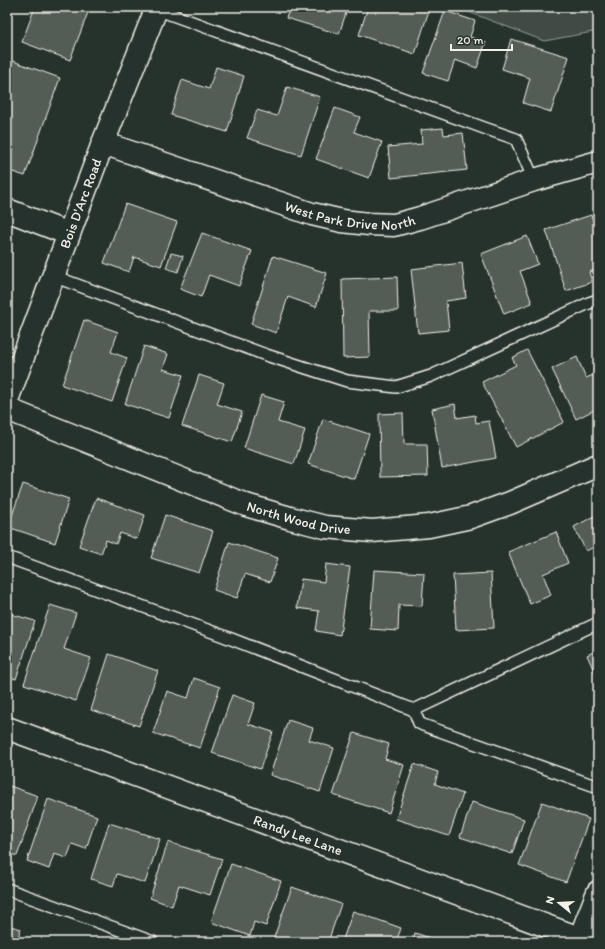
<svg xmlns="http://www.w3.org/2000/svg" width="605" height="949" viewBox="0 0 605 949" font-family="Itim,sans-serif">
<rect width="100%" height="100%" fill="#26332d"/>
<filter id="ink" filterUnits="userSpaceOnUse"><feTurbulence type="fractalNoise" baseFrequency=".025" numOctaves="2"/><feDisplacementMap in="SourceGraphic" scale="8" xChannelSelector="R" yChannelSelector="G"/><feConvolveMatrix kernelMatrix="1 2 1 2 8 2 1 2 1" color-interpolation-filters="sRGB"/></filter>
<g filter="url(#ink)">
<polygon fill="#414b45" stroke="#9a9e96" points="456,7 598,7 598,31 544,41"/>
<g fill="#525c55" stroke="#f4f1e8">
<polygon points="35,7 90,7 70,60 22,42"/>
<polygon points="290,7 348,7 339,34 286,18"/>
<polygon points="368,7 430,7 415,54 359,35"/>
<polygon points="445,11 475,21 470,37 486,42 477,68 455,60 448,81 423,73"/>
<polygon points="511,39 569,57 551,112 523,103 530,78 502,69"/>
<polygon points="13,61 60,78 25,176 7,170 7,77"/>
<polygon points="216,67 244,76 227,132 171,115 182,80 209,89"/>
<polygon points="287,87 320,97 301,155 247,138 257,110 277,116"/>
<polygon points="335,108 360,117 354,132 382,142 369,178 316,159"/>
<polygon points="443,128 444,135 463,133 467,170 391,178 388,147 422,144 421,130"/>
<polygon points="125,204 177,222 161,266 134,257 129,272 104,263"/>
<polygon points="591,215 598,235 598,269 589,272 592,282 566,291 546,230"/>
<polygon points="202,233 252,251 239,286 209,275 201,297 180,289"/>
<polygon points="527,236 538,264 520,271 532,303 504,314 481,254"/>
<polygon points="171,253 183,256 178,272 166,268"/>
<polygon points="273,256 327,273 316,307 288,297 276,333 251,324"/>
<polygon points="462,263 466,298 446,301 449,330 418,333 411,269"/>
<polygon points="397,277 398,311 369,311 370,357 343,358 342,279"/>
<polygon points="84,320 118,332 111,352 127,358 112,402 62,385"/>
<polygon points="144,346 168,354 163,369 183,375 169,418 125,404"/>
<polygon points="527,350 564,422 516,447 482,382 516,365 512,358"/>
<polygon points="577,357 586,378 598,373 598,408 576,419 552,369"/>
<polygon points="199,375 224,383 217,404 242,412 232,442 182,426"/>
<polygon points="261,395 284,402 278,422 305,430 294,464 244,448"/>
<polygon points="455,404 457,418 475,415 476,423 489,421 496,458 442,468 432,409"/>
<polygon points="403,413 404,444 427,444 428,476 380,477 379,414"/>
<polygon points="323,419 369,434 354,479 308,464"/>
<polygon points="23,484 69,499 55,543 8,527"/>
<polygon points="96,498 145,515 137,539 120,533 116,544 106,540 101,554 79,546"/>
<polygon points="598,514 598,545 586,551 574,527"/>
<polygon points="165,515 213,531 199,573 151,558"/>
<polygon points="556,532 568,563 543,574 551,595 530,604 508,552"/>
<polygon points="229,542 278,558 270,582 245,574 237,598 214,590"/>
<polygon points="326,564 350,567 340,635 316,631 319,611 297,608 301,579 324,582"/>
<polygon points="374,570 424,573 422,606 399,605 398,631 370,629"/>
<polygon points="491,573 494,628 456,630 453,575"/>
<polygon points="50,605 76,613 64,649 91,658 76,701 24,684"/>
<polygon points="7,613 35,621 16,679 7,676"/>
<polygon points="598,650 598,680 587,655"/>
<polygon points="109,654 158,671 139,726 91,710"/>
<polygon points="194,678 220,687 200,748 153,733 167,691 188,698"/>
<polygon points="232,695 255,703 248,724 273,732 260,769 212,753"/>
<polygon points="288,720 313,728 309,740 334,748 320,792 270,775"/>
<polygon points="354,733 389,744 385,759 404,765 389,813 333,795"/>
<polygon points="414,764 438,772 435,784 463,794 449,836 396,819"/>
<polygon points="7,785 38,796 17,856 7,852"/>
<polygon points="48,799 97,816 86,849 72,844 67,858 54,854 49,869 27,861"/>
<polygon points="472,802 524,819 512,854 460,837"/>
<polygon points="542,802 589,819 566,882 519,865"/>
<polygon points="109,823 160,839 145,883 117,874 113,886 91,879"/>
<polygon points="168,842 222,859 210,895 179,885 172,906 150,898"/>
<polygon points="231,864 281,881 266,926 254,922 250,936 211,922"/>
<polygon points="292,887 341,904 328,942 314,942 301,938 299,942 279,942 273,940"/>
<polygon points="353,911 401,928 396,942 342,942"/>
<polygon points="7,925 21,929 16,942 7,942"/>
<polygon points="415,933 442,942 412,942"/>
</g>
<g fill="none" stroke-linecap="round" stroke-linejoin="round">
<g stroke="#f4f1e8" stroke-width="14">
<g id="service">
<polyline points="156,9 487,129 516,139 534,180"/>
<polyline points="53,276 266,355 347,381 396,387 431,376 589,303 598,300"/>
<polyline points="7,557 221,635 414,710 598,623"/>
<polyline points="414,710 419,723 423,725 598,787"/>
<polyline points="7,889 153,942"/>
</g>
</g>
<g stroke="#f4f1e8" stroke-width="25">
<g id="minor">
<path id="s1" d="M 103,143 L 312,214 L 342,221 L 369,224 L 394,225 L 420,218 L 534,180 L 598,162"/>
<polyline points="7,210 69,234"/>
<path id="s2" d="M 7,409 L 246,505 L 290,518 L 325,527 L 372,531 L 429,526 L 471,517 L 510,503 L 598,465"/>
<path id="s3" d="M 7,728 L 590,942"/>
<polyline points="580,938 598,892"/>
</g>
</g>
<g stroke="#f4f1e8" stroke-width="25">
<g id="tertiary">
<path id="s4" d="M 7,400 L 103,143 L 157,7"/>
</g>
</g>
<use href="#service" stroke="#26332d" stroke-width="11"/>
<use href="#minor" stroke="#26332d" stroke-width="22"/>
<use href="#tertiary" stroke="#26332d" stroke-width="22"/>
</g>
</g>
<g text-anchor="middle" stroke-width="3.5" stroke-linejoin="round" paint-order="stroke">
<g font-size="14" fill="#f4f1e8" stroke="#26332d">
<text dy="5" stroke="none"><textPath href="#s4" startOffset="210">Bois D'Arc Road</textPath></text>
<text dy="5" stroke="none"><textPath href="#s1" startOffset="259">West Park Drive North</textPath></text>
<text dy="5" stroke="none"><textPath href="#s2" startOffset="312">North Wood Drive</textPath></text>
<text dy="5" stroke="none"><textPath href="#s3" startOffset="310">Randy Lee Lane</textPath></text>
</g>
</g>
<rect width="605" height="949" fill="none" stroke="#26332d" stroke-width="24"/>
<rect x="12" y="12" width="581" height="925" fill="none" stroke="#f4f1e8" stroke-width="1.5" filter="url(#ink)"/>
<g transform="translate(559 903) rotate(288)" stroke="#26332d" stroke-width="3" paint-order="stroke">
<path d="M0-3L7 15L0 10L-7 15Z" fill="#f4f1e8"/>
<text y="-6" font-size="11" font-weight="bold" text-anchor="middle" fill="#f4f1e8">N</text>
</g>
<path d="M451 44v6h61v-6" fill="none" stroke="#f4f1e8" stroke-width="2"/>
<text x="457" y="44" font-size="12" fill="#f4f1e8" stroke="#26332d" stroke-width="3" paint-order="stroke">20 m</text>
</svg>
